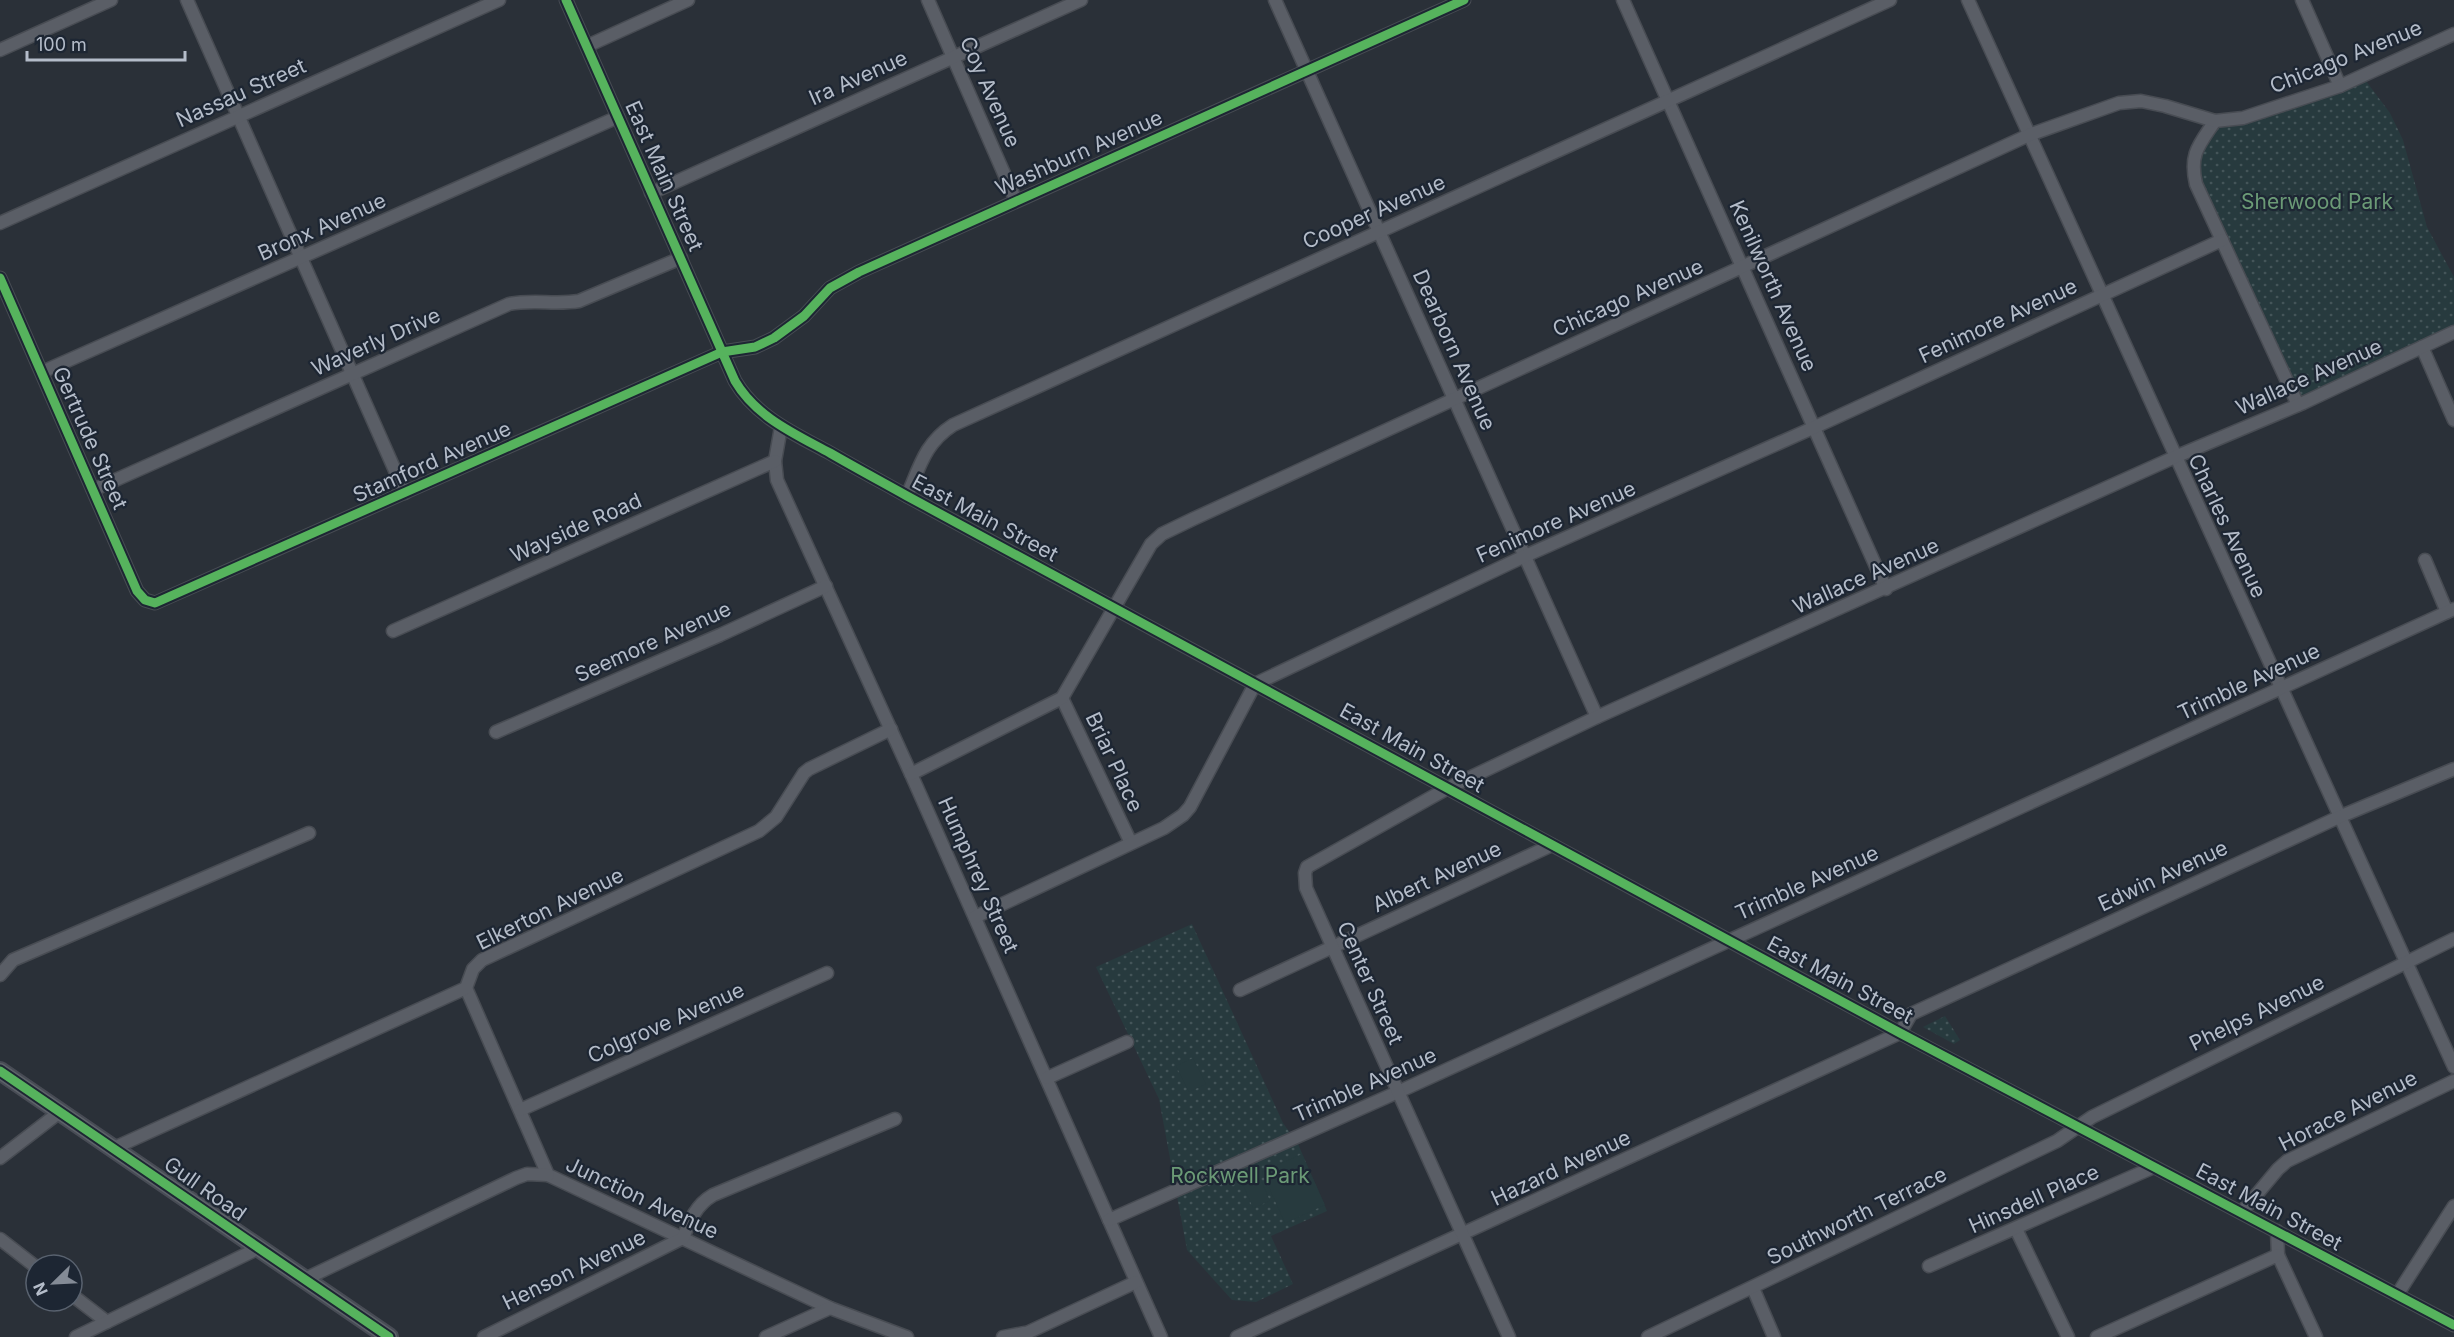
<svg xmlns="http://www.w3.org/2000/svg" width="2454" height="1337" viewBox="0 0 2454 1337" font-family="Inter,sans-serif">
<defs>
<pattern id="park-dots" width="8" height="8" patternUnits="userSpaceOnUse" patternTransform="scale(1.5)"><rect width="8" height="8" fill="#273a3e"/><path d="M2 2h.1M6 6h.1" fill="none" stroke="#445559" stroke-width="1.8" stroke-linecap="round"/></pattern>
</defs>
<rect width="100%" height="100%" fill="#2a3038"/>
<g fill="url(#park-dots)">
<polygon points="2363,77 2390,113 2403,140 2427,227 2454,277 2454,330 2298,400 2200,187 2196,165 2217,123"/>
<polygon points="1192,924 1283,1123 1298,1144 1327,1211 1271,1236 1293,1284 1256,1302 1232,1300 1187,1250 1159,1099 1096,967"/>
<polygon points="1945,1016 1960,1040 1954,1044 1923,1027"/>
</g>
<g fill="#273a3e">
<polygon points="1193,1058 1206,1084 1189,1092 1176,1066"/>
<polygon points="1302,1154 1325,1205 1285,1223 1262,1172"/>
<polygon points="1260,1178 1270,1201 1253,1208 1243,1185"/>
</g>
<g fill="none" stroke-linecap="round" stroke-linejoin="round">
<g stroke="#484c53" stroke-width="15">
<g id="minor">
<polyline points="187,0 405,493"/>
<path d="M 566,0 L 735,381 C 756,417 795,434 830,453 C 856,468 882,482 907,496 L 1900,1033 L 2454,1325"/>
<polyline points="928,0 1016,201"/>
<polyline points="1275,0 1597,717"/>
<polyline points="1623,0 1886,589"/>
<polyline points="1968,0 2454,1067"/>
<polyline points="2302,0 2340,86"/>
<polyline points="587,46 688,0"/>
<polyline points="0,50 111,0"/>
<path d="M 2215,121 C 2199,145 2189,154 2196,184 L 2298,405"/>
<polyline points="651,193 1081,0"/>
<polyline points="0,223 499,0"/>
<polyline points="0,278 137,591 145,600 155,603 722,352 755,347 774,338 804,316 830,288 859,272 1464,0"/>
<polyline points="2422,347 2454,420"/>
<polyline points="42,372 618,117"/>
<polyline points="781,427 775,461 777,480 911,774 1161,1337"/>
<path d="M 93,490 L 509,304 C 533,299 555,305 579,301 L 681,258"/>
<path d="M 907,496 C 920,466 925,443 953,425 L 1890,0"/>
<polyline points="2425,560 2447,612"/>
<polyline points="393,631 775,461"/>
<polyline points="1062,698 1131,843"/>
<polyline points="496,732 720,635 826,586"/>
<polyline points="911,774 1062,698 1151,544 1162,534 1193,519 2029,135 2119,103 2141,101 2165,106 2215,121 2243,118 2340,86 2454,34"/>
<polyline points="975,917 1164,828 1183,815 1190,807 1255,684 1525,556 1815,427 2222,240"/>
<polyline points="0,975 13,960 309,833"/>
<polyline points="466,988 548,1175 830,1308 907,1337"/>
<polyline points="1240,990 1552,845"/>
<polyline points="1047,1078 1127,1042"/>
<polyline points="520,1110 827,973"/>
<polyline points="114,1148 466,988 473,969 482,960 759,831 776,817 804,773 809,769 891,729"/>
<polyline points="0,1158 61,1111"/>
<polyline points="2242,1212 2278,1169 2287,1161 2454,1081"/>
<polyline points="1109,1220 1398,1092 2454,609"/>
<polyline points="2016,1229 2068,1337"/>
<polyline points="2277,1231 2278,1255 2316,1337"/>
<polyline points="0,1239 36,1267"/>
<polyline points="1929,1266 2154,1167"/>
<polyline points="305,1279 516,1178 527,1174 548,1175"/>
<polyline points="1753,1288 1774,1337"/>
<polyline points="72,1295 107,1322"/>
<polyline points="2397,1295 2454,1206"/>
<polyline points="76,1337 259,1248"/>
<path d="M 484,1337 L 683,1238 C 690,1220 696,1205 713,1195 L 895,1119"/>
<polyline points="766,1337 830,1308"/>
<polyline points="1003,1337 1024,1333"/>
<polyline points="1018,1337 1136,1282"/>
<polyline points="1237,1337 1900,1033 1911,1014 2339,817 2454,769"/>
<polyline points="1509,1337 1306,888 1305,873 1307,867 1448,788 1597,717 2175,457 2303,403 2454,332"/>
<polyline points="1648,1337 2057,1141 2092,1117 2454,939"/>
<polyline points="2097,1337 2278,1255"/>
</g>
</g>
<g stroke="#484c55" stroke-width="20">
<polyline id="major" points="0,1071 389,1337"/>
</g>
<use href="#minor" stroke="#5a5e66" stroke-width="12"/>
<use href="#major" stroke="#5c6168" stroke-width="16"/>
<g stroke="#1d2633" stroke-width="13">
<g id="cycleway">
<path d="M 566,0 L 735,381 C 756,417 795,434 830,453 C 856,468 882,482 907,496 L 1900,1033 L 2454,1325"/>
<polyline points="0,278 137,591 145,600 155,603 722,352 755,347 774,338 804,316 830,288 859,272 1464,0"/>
<polyline points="0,1071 389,1337"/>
</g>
</g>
<use href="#cycleway" stroke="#56b35d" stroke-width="9"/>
</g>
<g text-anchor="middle" stroke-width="4.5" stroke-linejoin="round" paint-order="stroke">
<g font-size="21" fill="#b4bcc9" stroke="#1d2633">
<text transform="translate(2346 57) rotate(-22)" y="7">Chicago Avenue</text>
<text transform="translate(858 78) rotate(-24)" y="7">Ira Avenue</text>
<text transform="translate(990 92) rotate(66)" y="7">Coy Avenue</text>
<text transform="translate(241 93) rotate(-24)" y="7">Nassau Street</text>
<text transform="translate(1079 153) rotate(-24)" y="7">Washburn Avenue</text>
<text transform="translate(664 176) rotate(66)" y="7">East Main Street</text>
<text transform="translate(1374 212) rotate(-24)" y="7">Cooper Avenue</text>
<text transform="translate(322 227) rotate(-24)" y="7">Bronx Avenue</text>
<text transform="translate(1773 286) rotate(66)" y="7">Kenilworth Avenue</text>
<text transform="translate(1628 298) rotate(-24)" y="7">Chicago Avenue</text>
<text transform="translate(1998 321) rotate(-25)" y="7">Fenimore Avenue</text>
<text transform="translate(376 342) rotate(-24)" y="7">Waverly Drive</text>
<text transform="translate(1454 350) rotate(66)" y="7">Dearborn Avenue</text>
<text transform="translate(2309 377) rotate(-24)" y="7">Wallace Avenue</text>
<text transform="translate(90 438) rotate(66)" y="7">Gertrude Street</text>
<text transform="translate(432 462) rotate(-24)" y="7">Stamford Avenue</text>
<text transform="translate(985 518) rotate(28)" y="7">East Main Street</text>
<text transform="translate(1556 522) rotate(-24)" y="7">Fenimore Avenue</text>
<text transform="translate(2227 526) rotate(65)" y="7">Charles Avenue</text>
<text transform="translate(576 528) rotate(-24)" y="7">Wayside Road</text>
<text transform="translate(1866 576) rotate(-24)" y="7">Wallace Avenue</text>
<text transform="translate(653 642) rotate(-24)" y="7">Seemore Avenue</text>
<text transform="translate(2249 682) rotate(-25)" y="7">Trimble Avenue</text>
<text transform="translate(1412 748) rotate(29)" y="7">East Main Street</text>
<text transform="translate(1114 762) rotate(65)" y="7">Briar Place</text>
<text transform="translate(978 875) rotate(66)" y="7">Humphrey Street</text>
<text transform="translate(2163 876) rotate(-25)" y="7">Edwin Avenue</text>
<text transform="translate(1437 877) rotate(-25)" y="7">Albert Avenue</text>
<text transform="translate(1807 883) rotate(-24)" y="7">Trimble Avenue</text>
<text transform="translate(550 909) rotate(-26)" y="7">Elkerton Avenue</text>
<text transform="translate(1840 980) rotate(28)" y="7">East Main Street</text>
<text transform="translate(1370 983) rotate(66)" y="7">Center Street</text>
<text transform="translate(2257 1013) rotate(-26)" y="7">Phelps Avenue</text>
<text transform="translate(666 1023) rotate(-24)" y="7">Colgrove Avenue</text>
<text transform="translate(1365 1085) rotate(-24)" y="7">Trimble Avenue</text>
<text transform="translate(2348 1111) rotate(-27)" y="7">Horace Avenue</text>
<text transform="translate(1561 1168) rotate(-25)" y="7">Hazard Avenue</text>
<text transform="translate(205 1189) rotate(35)" y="7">Gull Road</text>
<text transform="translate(642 1198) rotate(25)" y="7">Junction Avenue</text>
<text transform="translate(2034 1199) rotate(-24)" y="7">Hinsdell Place</text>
<text transform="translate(2269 1207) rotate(28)" y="7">East Main Street</text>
<text transform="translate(1857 1216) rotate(-26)" y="7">Southworth Terrace</text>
<text transform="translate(574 1270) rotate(-26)" y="7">Henson Avenue</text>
</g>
<g font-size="21" fill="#6b9a76" stroke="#1d2633">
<text x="2317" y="209">Sherwood Park</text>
<text x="1240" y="1183">Rockwell Park</text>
</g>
</g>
<g transform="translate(54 1283) rotate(246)"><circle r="28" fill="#1d2633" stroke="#59626f" stroke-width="1.5"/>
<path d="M0-4.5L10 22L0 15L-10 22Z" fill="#848b96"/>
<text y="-9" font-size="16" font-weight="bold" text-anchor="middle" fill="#b4bcc9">N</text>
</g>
<path d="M27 51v9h158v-9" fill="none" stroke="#b4bcc9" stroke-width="3"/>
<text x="36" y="51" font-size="18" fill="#b4bcc9" stroke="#1d2633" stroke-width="4.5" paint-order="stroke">100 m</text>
</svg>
